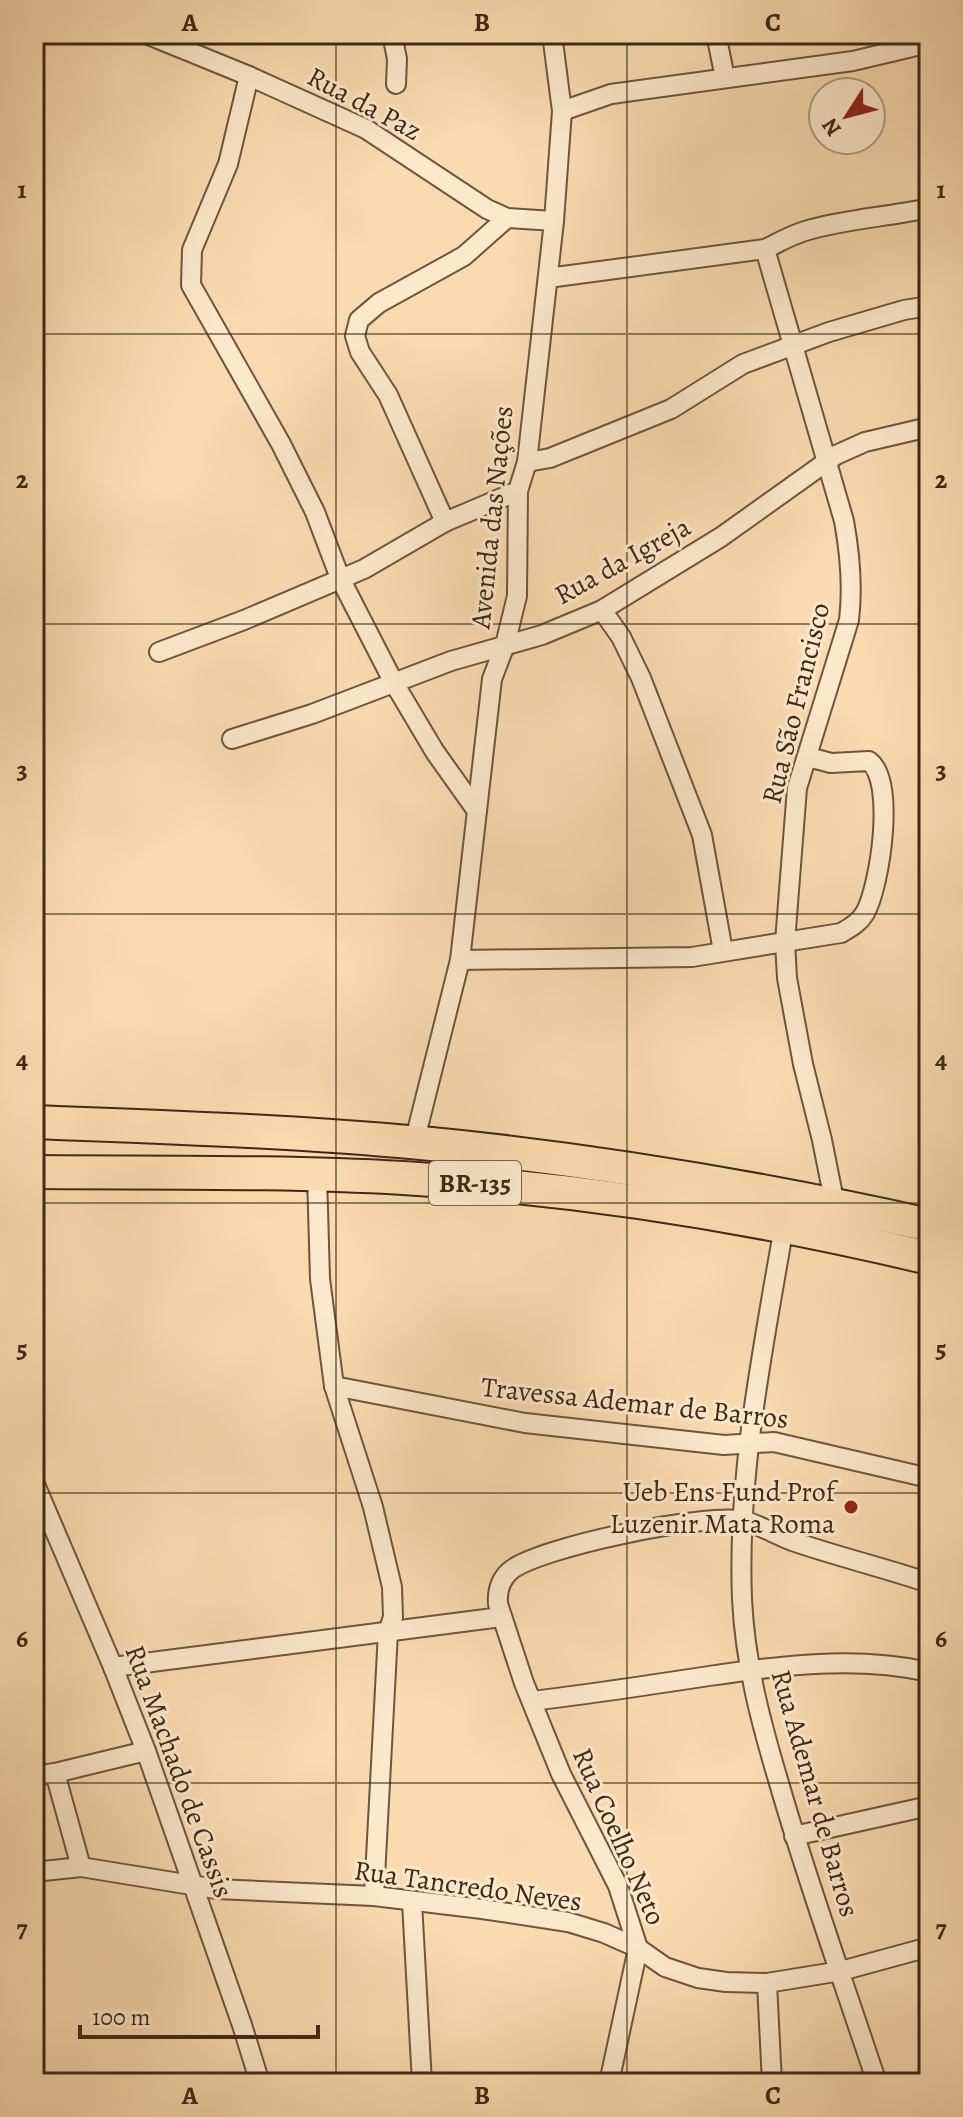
<svg xmlns="http://www.w3.org/2000/svg" width="963" height="2117" viewBox="0 0 963 2117" font-family="Alegreya,serif">
<rect width="100%" height="100%" fill="#fadbaf"/>
<filter id="stains"><feTurbulence type="fractalNoise" baseFrequency=".0025" numOctaves="4"/><feColorMatrix values="0 0 0 0 .2 0 0 0 0 .09 0 0 0 0 .02 0 0 0 .5 -.17"/></filter>
<radialGradient id="worn" r=".72"><stop offset=".6" stop-color="#630" stop-opacity="0"/><stop offset="1" stop-color="#630" stop-opacity=".3"/></radialGradient>
<g fill="none" stroke-linecap="round" stroke-linejoin="round">
<g stroke="#6d553e" stroke-width="22">
<g id="minor">
<polyline points="146,34 249,76 366,129 487,209 507,218 554,221"/>
<polyline points="392,34 397,59 396,84"/>
<polyline points="716,34 725,78"/>
<polyline points="249,76 228,164 192,250 191,285 281,444 315,512 340,578 394,683 435,752 477,811"/>
<polyline points="562,111 611,94 853,61 929,43"/>
<path d="M 765,249 L 844,521 C 850,554 853,587 849,620 L 797,788 L 785,942 L 787,978 L 803,1064 L 822,1140 L 835,1205"/>
<path d="M 548,278 L 765,249 C 778,243 791,235 805,231 C 845,219 888,217 929,208"/>
<polyline points="527,462 550,458 671,409 743,364 829,332 904,310 929,306"/>
<polyline points="445,522 388,395 360,352 355,336 359,320 379,303 464,256 507,218"/>
<polyline points="602,610 621,637 641,678 702,835 723,951"/>
<polyline points="159,652 244,620 364,569 445,522 518,491"/>
<polyline points="232,739 312,714 451,661 542,635 602,610 721,537 836,455 865,442 929,427"/>
<path d="M 460,960 L 692,957 L 841,933 C 851,927 859,923 865,913 C 880,886 896,781 869,761 L 831,763 L 808,757"/>
<polyline points="414,1143 460,960 492,679 505,645 517,596 518,491 527,462 554,221 562,111 552,34"/>
<polyline points="317,1174 320,1279 334,1386 373,1507 392,1587 393,1617 388,1632 374,1896"/>
<path d="M 784,1226 C 763,1350 737,1473 742,1599 C 745,1663 761,1723 779,1783 C 808,1884 844,1983 877,2083"/>
<polyline points="334,1386 525,1423 724,1445 774,1442 929,1478"/>
<polyline points="34,1482 113,1667 146,1751 242,2025 260,2083"/>
<polyline points="113,1667 501,1617"/>
<path d="M 532,1701 C 591,1694 650,1685 709,1676 C 782,1665 856,1656 929,1672"/>
<polyline points="55,1773 81,1867"/>
<polyline points="34,1776 55,1773 146,1751"/>
<polyline points="794,1836 929,1806"/>
<polyline points="34,1872 81,1867 216,1889 374,1896 482,1909 568,1922 604,1933 638,1948 665,1967 698,1978 726,1982 767,1983 841,1971 929,1947"/>
<polyline points="412,1902 422,2083"/>
<polyline points="767,1983 772,2083"/>
<path d="M 609,2083 L 638,1948 L 618,1886 L 561,1774 L 524,1683 L 498,1604 C 497,1591 500,1580 510,1571 C 538,1547 709,1512 745,1521 C 762,1526 778,1536 795,1542 C 839,1557 885,1568 929,1583"/>
</g>
</g>
<g stroke="#3e2818" stroke-width="36">
<g id="trunk">
<path d="M 34,1122 C 163,1127 292,1131 421,1143 C 592,1159 762,1188 929,1225"/>
<path d="M 34,1172 C 157,1173 280,1171 403,1178 C 580,1188 757,1217 929,1258"/>
</g>
</g>
<use href="#minor" stroke="#fce8cb" stroke-width="18"/>
<use href="#trunk" stroke="#fadbaf" stroke-width="32"/>
</g>
<path fill="none" stroke="#3e2818" stroke-width="2" stroke-opacity="0.55" d="M 336,34 L 336,2083M 627,34 L 627,2083M 34,334 L 929,334M 34,624 L 929,624M 34,914 L 929,914M 34,1203 L 929,1203M 34,1493 L 929,1493M 34,1783 L 929,1783"/>
<circle fill="#8f2418" stroke="#fce8cb" stroke-width="3" cx="851" cy="1507" r="8"/>
<g text-anchor="middle" stroke-width="6" stroke-linejoin="round" paint-order="stroke">
<rect fill="#fce8cb" stroke="#77624e" stroke-width="2" x="429" y="1161" width="92" height="44" rx="6"/>
<g font-size="26" font-weight="bold" fill="#3e2818">
<text x="475" y="1192">BR-135</text>
</g>
<g font-size="28" fill="#3e2818" stroke="#fce8cb">
<text transform="translate(365 103) rotate(28)" y="10">Rua da Paz</text>
<text transform="translate(491 517) rotate(-84)" y="10">Avenida das Nações</text>
<text transform="translate(622 560) rotate(-29)" y="10">Rua da Igreja</text>
<text transform="translate(795 703) rotate(-76)" y="10">Rua São Francisco</text>
<text transform="translate(635 1402) rotate(6)" y="10">Travessa Ademar de Barros</text>
<text transform="translate(180 1771) rotate(70)" y="10">Rua Machado de Cassis</text>
<text transform="translate(816 1793) rotate(74)" y="10">Rua Ademar de Barros</text>
<text transform="translate(620 1836) rotate(66)" y="10">Rua Coelho Neto</text>
<text transform="translate(468 1885) rotate(8)" y="10">Rua Tancredo Neves</text>
</g>
<g font-size="28" fill="#3e2818" stroke="#fce8cb" text-anchor="end">
<text x="835" y="1501">Ueb Ens Fund Prof<tspan x="835" dy="32">Luzenir Mata Roma</tspan></text>
</g>
</g>
<rect width="963" height="2117" fill="none" stroke="#fadbaf" stroke-width="88"/>
<g transform="translate(847 116) rotate(234)"><circle r="38" fill="#fce8cb" stroke="#b09b83" stroke-width="2"/>
<path d="M0-6L14 30L0 20L-14 30Z" fill="#8f2418"/>
<text y="-12" font-size="22" font-weight="bold" text-anchor="middle" fill="#3e2818">N</text>
</g>
<path d="M80 2025v12h238v-12" fill="none" stroke="#3e2818" stroke-width="4"/>
<text x="92" y="2025" font-size="24" fill="#3e2818" stroke="#fce8cb" stroke-width="6" paint-order="stroke">100 m</text>
<rect x="44" y="44" width="875" height="2029" fill="none" stroke="#3e2818" stroke-width="3"/>
<g font-size="26" text-anchor="middle" font-weight="bold" fill="#3e2818">
<text x="190" y="31">A</text>
<text x="482" y="31">B</text>
<text x="773" y="31">C</text>
<text x="22" y="198">1</text>
<text x="941" y="198">1</text>
<text x="22" y="488">2</text>
<text x="941" y="488">2</text>
<text x="22" y="778">3</text>
<text x="941" y="778">3</text>
<text x="22" y="1068">4</text>
<text x="941" y="1068">4</text>
<text x="22" y="1357">5</text>
<text x="941" y="1357">5</text>
<text x="22" y="1647">6</text>
<text x="941" y="1647">6</text>
<text x="22" y="1937">7</text>
<text x="941" y="1937">7</text>
<text x="190" y="2104">A</text>
<text x="482" y="2104">B</text>
<text x="773" y="2104">C</text>
</g>
<rect width="100%" height="100%" filter="url(#stains)"/>
<rect width="100%" height="100%" fill="url(#worn)"/>
</svg>
